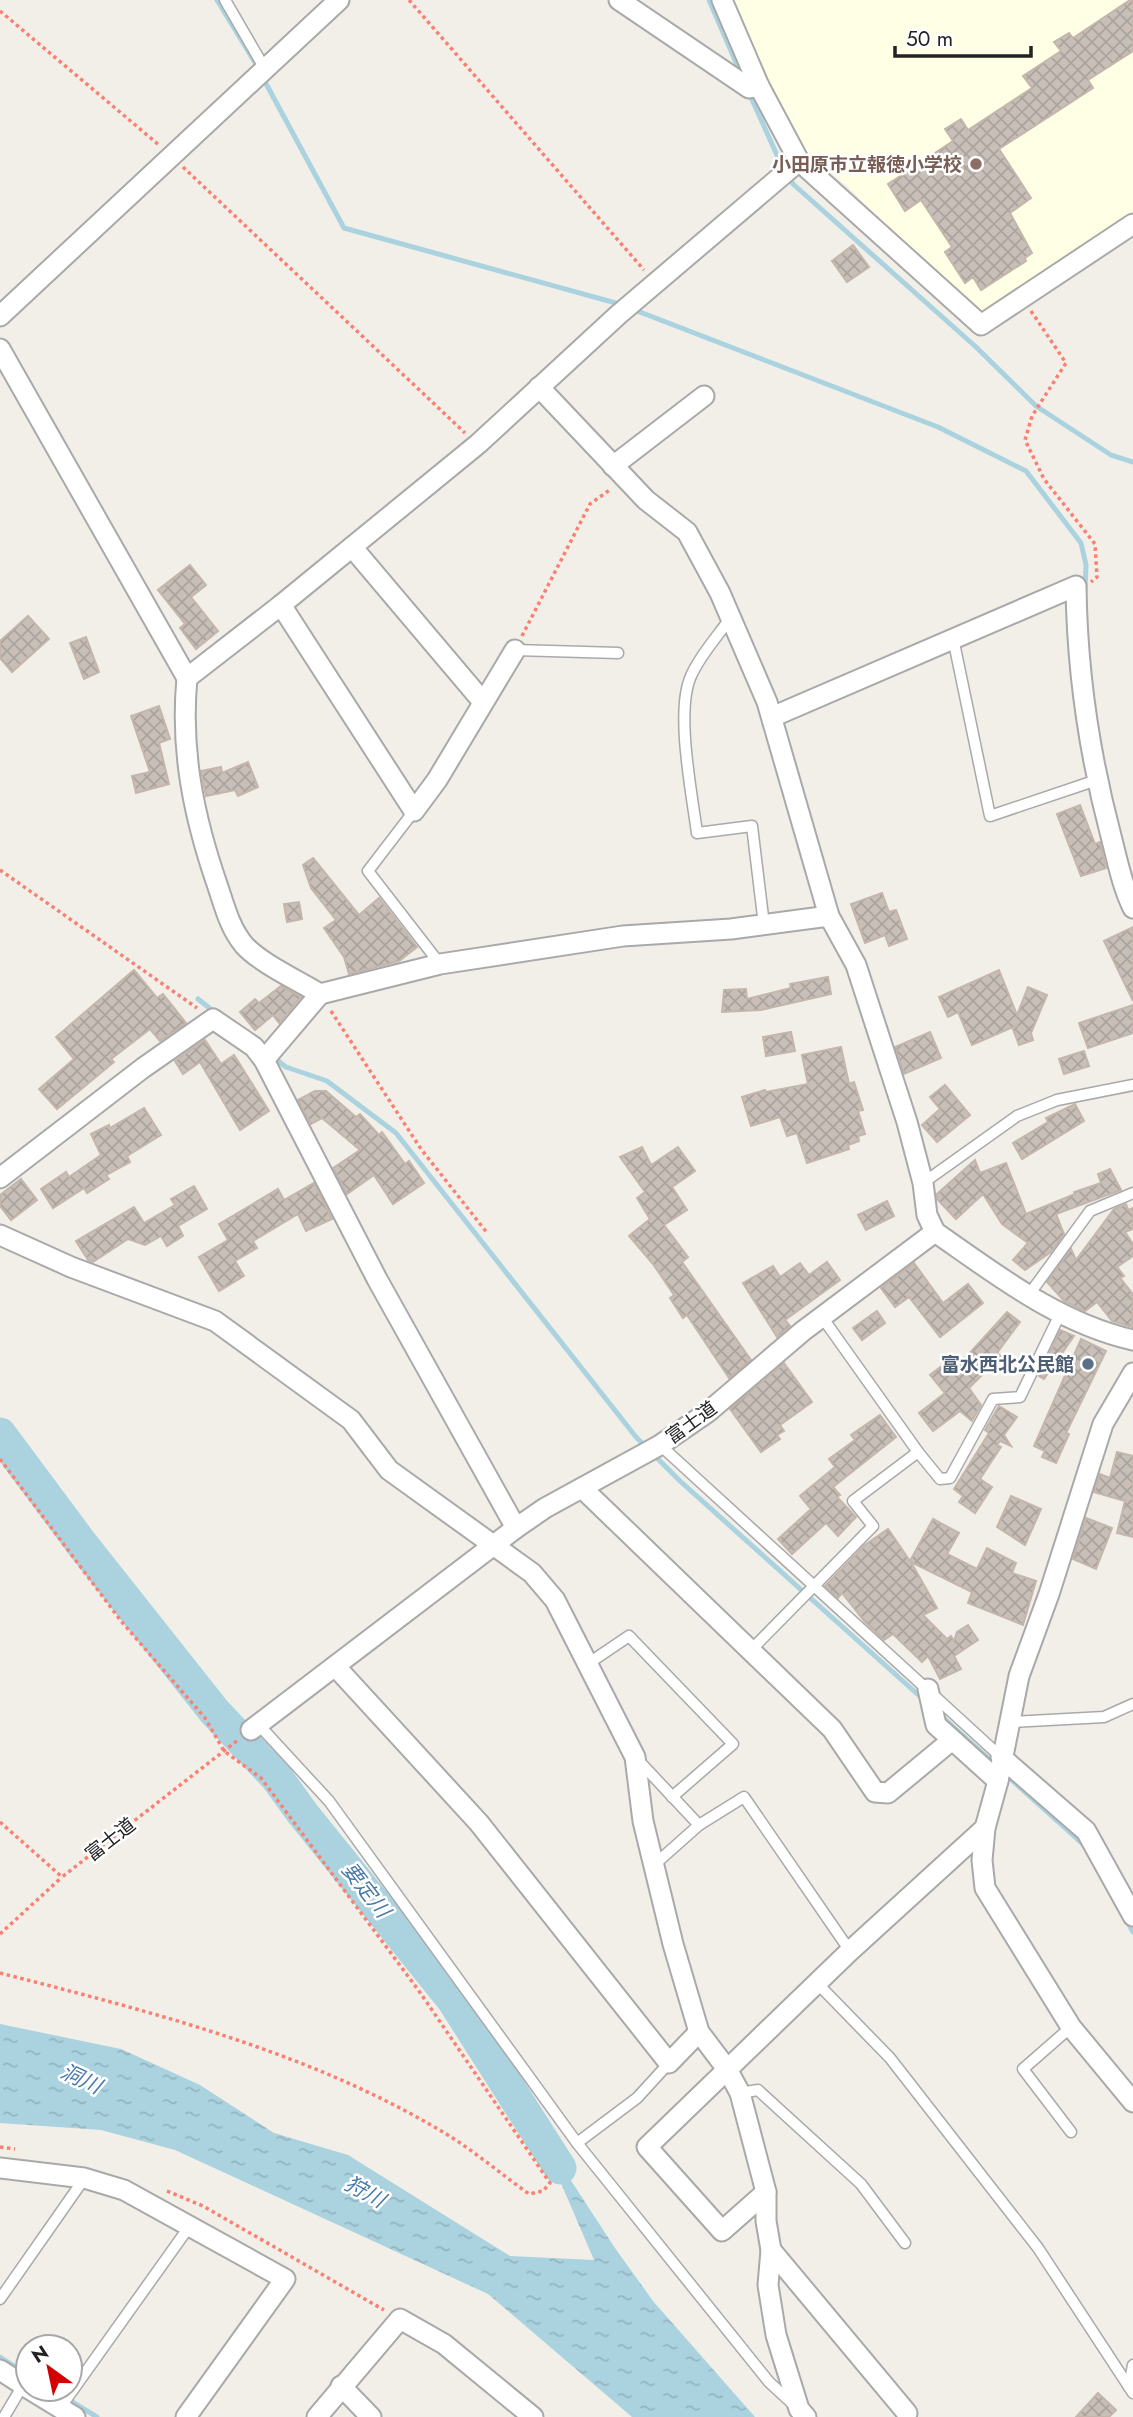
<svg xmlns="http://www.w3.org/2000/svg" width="1133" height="2417" viewBox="0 0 1133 2417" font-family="Jost,'Noto Sans JP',sans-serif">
<defs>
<pattern id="water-ripples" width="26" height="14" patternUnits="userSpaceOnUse" patternTransform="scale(1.75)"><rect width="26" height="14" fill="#aad3df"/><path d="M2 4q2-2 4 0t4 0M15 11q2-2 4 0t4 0" fill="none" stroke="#92b5bf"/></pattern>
<pattern id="building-cross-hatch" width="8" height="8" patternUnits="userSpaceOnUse" patternTransform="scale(1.75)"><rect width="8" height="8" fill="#c7bfb8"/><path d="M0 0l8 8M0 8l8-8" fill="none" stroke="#aba49e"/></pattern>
</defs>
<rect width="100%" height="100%" fill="#f2efe9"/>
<polygon fill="#ffffe5" points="728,0 1133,0 1133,218 989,311 975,310 963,302 848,187 792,140"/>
<polygon fill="url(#water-ripples)" points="0,2024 121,2049 200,2085 274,2133 348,2155 510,2256 594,2260 538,2130 615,2248 653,2301 755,2417 632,2417 488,2294 175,2150 101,2130 0,2123"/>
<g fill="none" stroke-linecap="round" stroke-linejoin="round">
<g stroke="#aad3df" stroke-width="5">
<polyline points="217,0 259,69"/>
<polyline points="709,0 741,74"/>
<polyline points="263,78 344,228 623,305"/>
<polyline points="749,93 781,164 793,184 976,347 1036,406 1111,455 1133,462"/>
<polyline points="632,309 938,427 1026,471 1081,543 1086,565 1085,590"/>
<polyline points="198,999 217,1014"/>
<polyline points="272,1056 286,1067 327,1081 396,1133 636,1437 680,1481 924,1700"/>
<polyline points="939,1714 997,1766"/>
<polyline points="1004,1773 1085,1846"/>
<polyline points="1126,1919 1133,1932"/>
<polyline points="0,2357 28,2375"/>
<polyline points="51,2389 97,2417"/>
</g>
<polyline stroke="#aad3df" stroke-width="33" points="0,1434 81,1543 214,1711 277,1778 303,1814 453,2000 560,2168"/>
</g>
<g fill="url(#building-cross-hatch)" stroke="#c4b6ab" stroke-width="2">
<polygon points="1130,0 1133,0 1133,51 1088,80 1093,88 999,149 1031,198 1010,213 1032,253 1025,258 1026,261 981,290 973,277 965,283 945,252 952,247 921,200 905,211 888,184 953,141 945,129 961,119 968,130 1032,88 1023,76 1061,51 1054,42 1069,33 1073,38"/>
<polygon points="853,245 869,267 847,282 832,261"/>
<polygon points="190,565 206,585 191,597 218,631 196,649 180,628 185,624 158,590"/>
<polygon points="28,616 49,639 12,672 0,658 0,641"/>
<polygon points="86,637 99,672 84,679 70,643"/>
<polygon points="159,706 170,739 159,743 169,784 136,793 132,776 150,772 131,716"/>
<polygon points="248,762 258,787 238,796 235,790 206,796 201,771 221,767 222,773"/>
<polygon points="1080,805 1095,844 1100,842 1106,868 1081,876 1057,814"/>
<polygon points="313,858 359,915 379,898 417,947 399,961 349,974 344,957 324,928 336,920 311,888 303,865"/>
<polygon points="882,893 889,912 896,910 907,939 889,946 885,935 865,943 851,904"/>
<polygon points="299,902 302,919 287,922 284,904"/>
<polygon points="1133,927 1133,1001 1104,941"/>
<polygon points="134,970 157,998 163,994 186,1023 160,1041 150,1029 111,1059 114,1062 57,1109 39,1089 74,1059 56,1037"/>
<polygon points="999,970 1017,1015 1028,987 1047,995 1031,1033 1033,1040 1019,1045 1013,1029 1018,1025 972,1045 958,1012 948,1017 939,997"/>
<polygon points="828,977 831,994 761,1010 722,1012 724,990 746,989 747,999 791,988 790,984"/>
<polygon points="281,986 301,997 279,1023 273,1015 255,1030 240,1012 255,999 259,1003"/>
<polygon points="1133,1005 1133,1033 1088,1048 1079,1023"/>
<polygon points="791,1032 795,1051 766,1056 763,1037"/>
<polygon points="930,1032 941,1058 904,1074 895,1047"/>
<polygon points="205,1040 221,1064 234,1055 269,1111 240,1130 200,1062 183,1074 175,1061"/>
<polygon points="841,1047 849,1084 854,1082 863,1110 858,1111 865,1134 858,1136 859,1141 848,1145 849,1149 807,1163 797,1133 787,1136 780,1117 751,1126 742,1097 765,1090 766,1092 808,1084 802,1055"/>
<polygon points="1084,1051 1089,1066 1064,1074 1059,1059"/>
<polygon points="945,1085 970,1115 937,1142 922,1125 940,1109 930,1097"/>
<polygon points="315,1091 326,1091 356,1117 360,1114 379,1135 382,1132 405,1164 409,1161 424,1183 393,1204 374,1175 347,1194 333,1168 360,1150 322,1118 311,1124 298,1100"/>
<polygon points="1075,1104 1084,1121 1022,1159 1013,1143 1048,1122 1046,1118"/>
<polygon points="144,1108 161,1135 127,1156 130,1162 106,1175 109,1179 87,1193 84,1188 53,1208 41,1189 66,1172 69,1177 101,1155 91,1134 109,1125 110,1128"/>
<polygon points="642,1147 651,1165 678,1147 695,1171 672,1187 687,1210 664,1225 688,1257 682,1262 751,1360 729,1378 687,1315 683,1318 670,1298 674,1295 653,1264 629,1236 650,1219 637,1198 645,1192 620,1157"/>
<polygon points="975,1160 980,1173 1006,1163 1026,1214 1075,1194 1074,1192 1101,1183 1098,1174 1110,1169 1121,1190 1056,1214 1064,1234 1051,1252 1025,1270 1013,1260 1028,1243 1002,1224 983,1194 956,1219 937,1199 937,1194"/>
<polygon points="21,1179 37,1200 11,1220 0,1206 0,1195"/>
<polygon points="314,1183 332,1219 306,1231 298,1214 253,1241 257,1248 235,1261 244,1276 219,1291 199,1257 228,1240 219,1224 278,1189 284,1200"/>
<polygon points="194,1186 207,1209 178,1226 183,1236 167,1246 161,1236 145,1245 128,1239 93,1262 88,1260 76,1241 134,1207 144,1223 175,1205 171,1199"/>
<polygon points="887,1201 894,1216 866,1230 858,1215"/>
<polygon points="1126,1204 1128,1210 1133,1208 1133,1229 1125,1232 1133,1244 1133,1256 1117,1267 1124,1276 1120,1278 1133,1294 1132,1327 1112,1321 1097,1302 1085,1311 1064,1301 1047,1282 1071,1249 1076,1260 1114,1209"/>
<polygon points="827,1262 840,1280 785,1320 790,1326 777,1337 743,1283 773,1266 780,1277 800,1263 809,1275"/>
<polygon points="914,1263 943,1303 968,1284 983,1303 940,1337 909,1297 895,1307 881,1288"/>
<polygon points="877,1311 885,1323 862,1340 853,1328"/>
<polygon points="1007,1312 1020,1322 997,1353 1001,1356 969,1388 981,1405 972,1421 960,1411 933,1431 919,1413 945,1393 930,1375 951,1359 957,1367"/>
<polygon points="1060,1330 1074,1336 1044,1379 1039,1376"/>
<polygon points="1081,1339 1106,1351 1066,1433 1069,1434 1056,1463 1042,1457 1045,1451 1034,1446"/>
<polygon points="784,1363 812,1402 780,1425 784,1431 777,1435 780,1439 761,1452 730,1409"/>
<polygon points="999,1406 1017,1417 1004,1435 1011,1446 1000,1441 997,1445 1001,1447 980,1479 992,1487 975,1513 959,1502 963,1496 954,1489 989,1433 985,1430"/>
<polygon points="880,1415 896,1437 833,1487 840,1495 837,1497 856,1517 838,1536 826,1523 792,1554 778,1539 811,1509 800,1496 835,1467 829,1459 855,1440 851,1435"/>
<polygon points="1117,1452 1133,1456 1133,1537 1117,1533 1125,1501 1094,1492 1100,1474 1110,1478"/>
<polygon points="1011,1496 1041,1509 1025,1545 997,1527"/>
<polygon points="1086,1518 1112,1528 1096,1569 1073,1559"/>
<polygon points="933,1519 959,1533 947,1554 977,1569 987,1548 1016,1563 1012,1573 1036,1581 1023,1625 968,1603 972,1592 911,1562 937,1608 923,1615 947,1639 951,1636 954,1641 957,1632 968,1625 978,1640 954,1656 961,1669 940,1679 928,1656 922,1662 893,1634 884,1640 865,1622 842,1593 838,1598 825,1586 865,1545 888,1529 910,1561"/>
<polygon points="1098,2393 1116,2410 1109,2417 1076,2417"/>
</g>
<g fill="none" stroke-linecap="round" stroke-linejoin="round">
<g stroke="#a9a9a9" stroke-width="13">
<g id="service">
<polyline points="225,0 265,69"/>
<path d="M 731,617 C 718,636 700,655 691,676 C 675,711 692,794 697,833 L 752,826 L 764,925"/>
<polyline points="953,638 990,816 1097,780"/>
<polyline points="515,650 618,653"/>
<polyline points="414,811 368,871 440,964"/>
<polyline points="923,1183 1017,1116 1057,1100 1133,1085"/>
<polyline points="1028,1296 1090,1211 1133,1193"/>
<polyline points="660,1445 1001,1757"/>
<polyline points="918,1452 940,1479 950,1478 993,1399 1020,1397 1061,1312"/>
<polyline points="751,1650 873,1526 853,1501 918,1452 822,1317"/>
<polyline points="589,1663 629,1636 733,1744 672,1797"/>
<polyline points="1010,1722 1104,1717 1133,1704"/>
<polyline points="258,1724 329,1801 577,2143 769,2382 794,2405"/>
<polyline points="638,1760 699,1825"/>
<polyline points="654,1865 699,1825 744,1797 850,1951"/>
<polyline points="817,1983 890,2058 1038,2248 1133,2393"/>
<polyline points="1071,2027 1023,2069 1071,2132"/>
<polyline points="740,2093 758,2090 861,2184 905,2243"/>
<polyline points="577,2143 637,2098 669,2063"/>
<polyline points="0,2299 84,2179"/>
<polyline points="1129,2387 1133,2365"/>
<polyline points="60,2408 189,2227"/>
<polyline points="4,2417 23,2385"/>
</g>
</g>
<g stroke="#a9a9a9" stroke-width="23">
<g id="minor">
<polyline points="619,0 749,88 759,86"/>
<polyline points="799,161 981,325 1133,224"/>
<polyline points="0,316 339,0"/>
<polyline points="0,349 187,678 281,605 478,444 618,315 799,161 759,86 722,0"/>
<polyline points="539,387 646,500 687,532 720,593 767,702 829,916 856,965 907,1122 923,1183 927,1215 935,1232"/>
<polyline points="613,466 704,396"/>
<polyline points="352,547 483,702"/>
<polyline points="281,605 414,811 437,780 515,650"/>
<path d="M 187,678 C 180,751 194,818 218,887 C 225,908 230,928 244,945 C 260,963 299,981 320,994 L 440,964 L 623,936 L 731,929 L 829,916"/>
<path d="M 772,717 L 1076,586 C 1077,671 1089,753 1111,836 C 1117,859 1122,886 1133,908"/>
<polyline points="264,1060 320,994"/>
<polyline points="0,1178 143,1068 213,1019 254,1047 264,1060 377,1279 516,1528"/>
<polyline points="0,1235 71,1267 215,1321 351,1420 389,1470 532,1573 555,1600 635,1757 643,1821 673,1944 699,2032 727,2069 740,2093 766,2192 766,2221 771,2250 768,2285 776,2335 799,2409 806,2417"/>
<polyline points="1133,1373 1103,1424 1049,1594 1019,1676 998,1781 985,1828 982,1860 985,1888 1071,2027 1133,2102"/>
<polyline points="582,1488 832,1729 875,1792 888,1793 952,1740"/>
<polyline points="335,1666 479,1823 669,2063 699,2032"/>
<polyline points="928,1689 936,1725 998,1781"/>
<path d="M 251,1730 L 516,1528 L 545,1508 L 660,1445 L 708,1412 L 803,1331 L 935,1232 C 997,1275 1058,1323 1133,1340"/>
<polyline points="1001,1757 1086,1831 1133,1916"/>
<polyline points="0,2168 84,2178 124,2190 285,2279 186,2417"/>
<polyline points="766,2192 722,2231 647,2147 850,1951 985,1828"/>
<polyline points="771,2250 907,2413"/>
<polyline points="0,2370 28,2388"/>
<polyline points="341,2386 371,2417"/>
<polyline points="29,2389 75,2417"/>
<polyline points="317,2417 400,2319 444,2344 533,2417"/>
</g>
</g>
<g stroke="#fa8072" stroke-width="3.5" stroke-dasharray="3.5 3.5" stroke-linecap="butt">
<polyline points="409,0 644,270"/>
<polyline points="0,11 159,145"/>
<polyline points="183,167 465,433"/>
<polyline points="1031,311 1066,363 1032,416 1025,440 1044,479 1095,544 1097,577 1091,582"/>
<polyline points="522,636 590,504 611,489"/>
<polyline points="0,870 197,1008"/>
<polyline points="331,1011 421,1149 488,1234"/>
<path d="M 0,1459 L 121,1621 L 205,1718 L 224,1751 L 261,1778 L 419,1991 L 550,2183 L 543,2191 L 529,2194 C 501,2174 473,2150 443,2132 C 307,2051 152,2012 0,1973"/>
<polyline points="0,1822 62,1877 238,1740"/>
<polyline points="0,1934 62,1877"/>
<polyline points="0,2147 15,2149"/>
<polyline points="167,2191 203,2206 384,2310"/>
</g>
<use href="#service" stroke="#fff" stroke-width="10"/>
<use href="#minor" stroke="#fff" stroke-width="19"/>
</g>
<circle fill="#8d6e63" stroke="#fff" stroke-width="2.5" cx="976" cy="164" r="7"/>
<circle fill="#5c6f8a" stroke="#fff" stroke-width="2.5" cx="1088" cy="1364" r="7"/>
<g text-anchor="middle" stroke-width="5" stroke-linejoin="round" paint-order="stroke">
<g font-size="19" font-weight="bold" fill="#785e54" stroke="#fff" text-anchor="end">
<text x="962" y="171">小田原市立報徳小学校</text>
</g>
<g font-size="19" font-weight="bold" fill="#4e5e75" stroke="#fff" text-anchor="end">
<text x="1074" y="1371">富水西北公民館</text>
</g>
<g font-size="19" fill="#222" stroke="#fff">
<text transform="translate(691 1422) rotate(-36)" y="7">富士道</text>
<text transform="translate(110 1839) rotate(-38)" y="7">富士道</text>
</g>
<g font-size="21" font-style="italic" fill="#4a7aab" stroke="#fff">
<text transform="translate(366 1890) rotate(52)" y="7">要定川</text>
<text transform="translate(81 2079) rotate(25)" y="7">洞川</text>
<text transform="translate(365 2192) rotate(29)" y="7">狩川</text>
</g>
</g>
<g transform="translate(49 2368) rotate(327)"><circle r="33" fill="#ffffff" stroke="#a7a7a7" stroke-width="2"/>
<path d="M0-5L12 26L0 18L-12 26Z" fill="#d40000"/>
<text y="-10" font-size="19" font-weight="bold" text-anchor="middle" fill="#222222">N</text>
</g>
<path d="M895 46v10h136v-10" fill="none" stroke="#222222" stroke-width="3.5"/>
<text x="906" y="46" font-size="21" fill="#222222" stroke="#ffffff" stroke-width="5" paint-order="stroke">50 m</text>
</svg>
